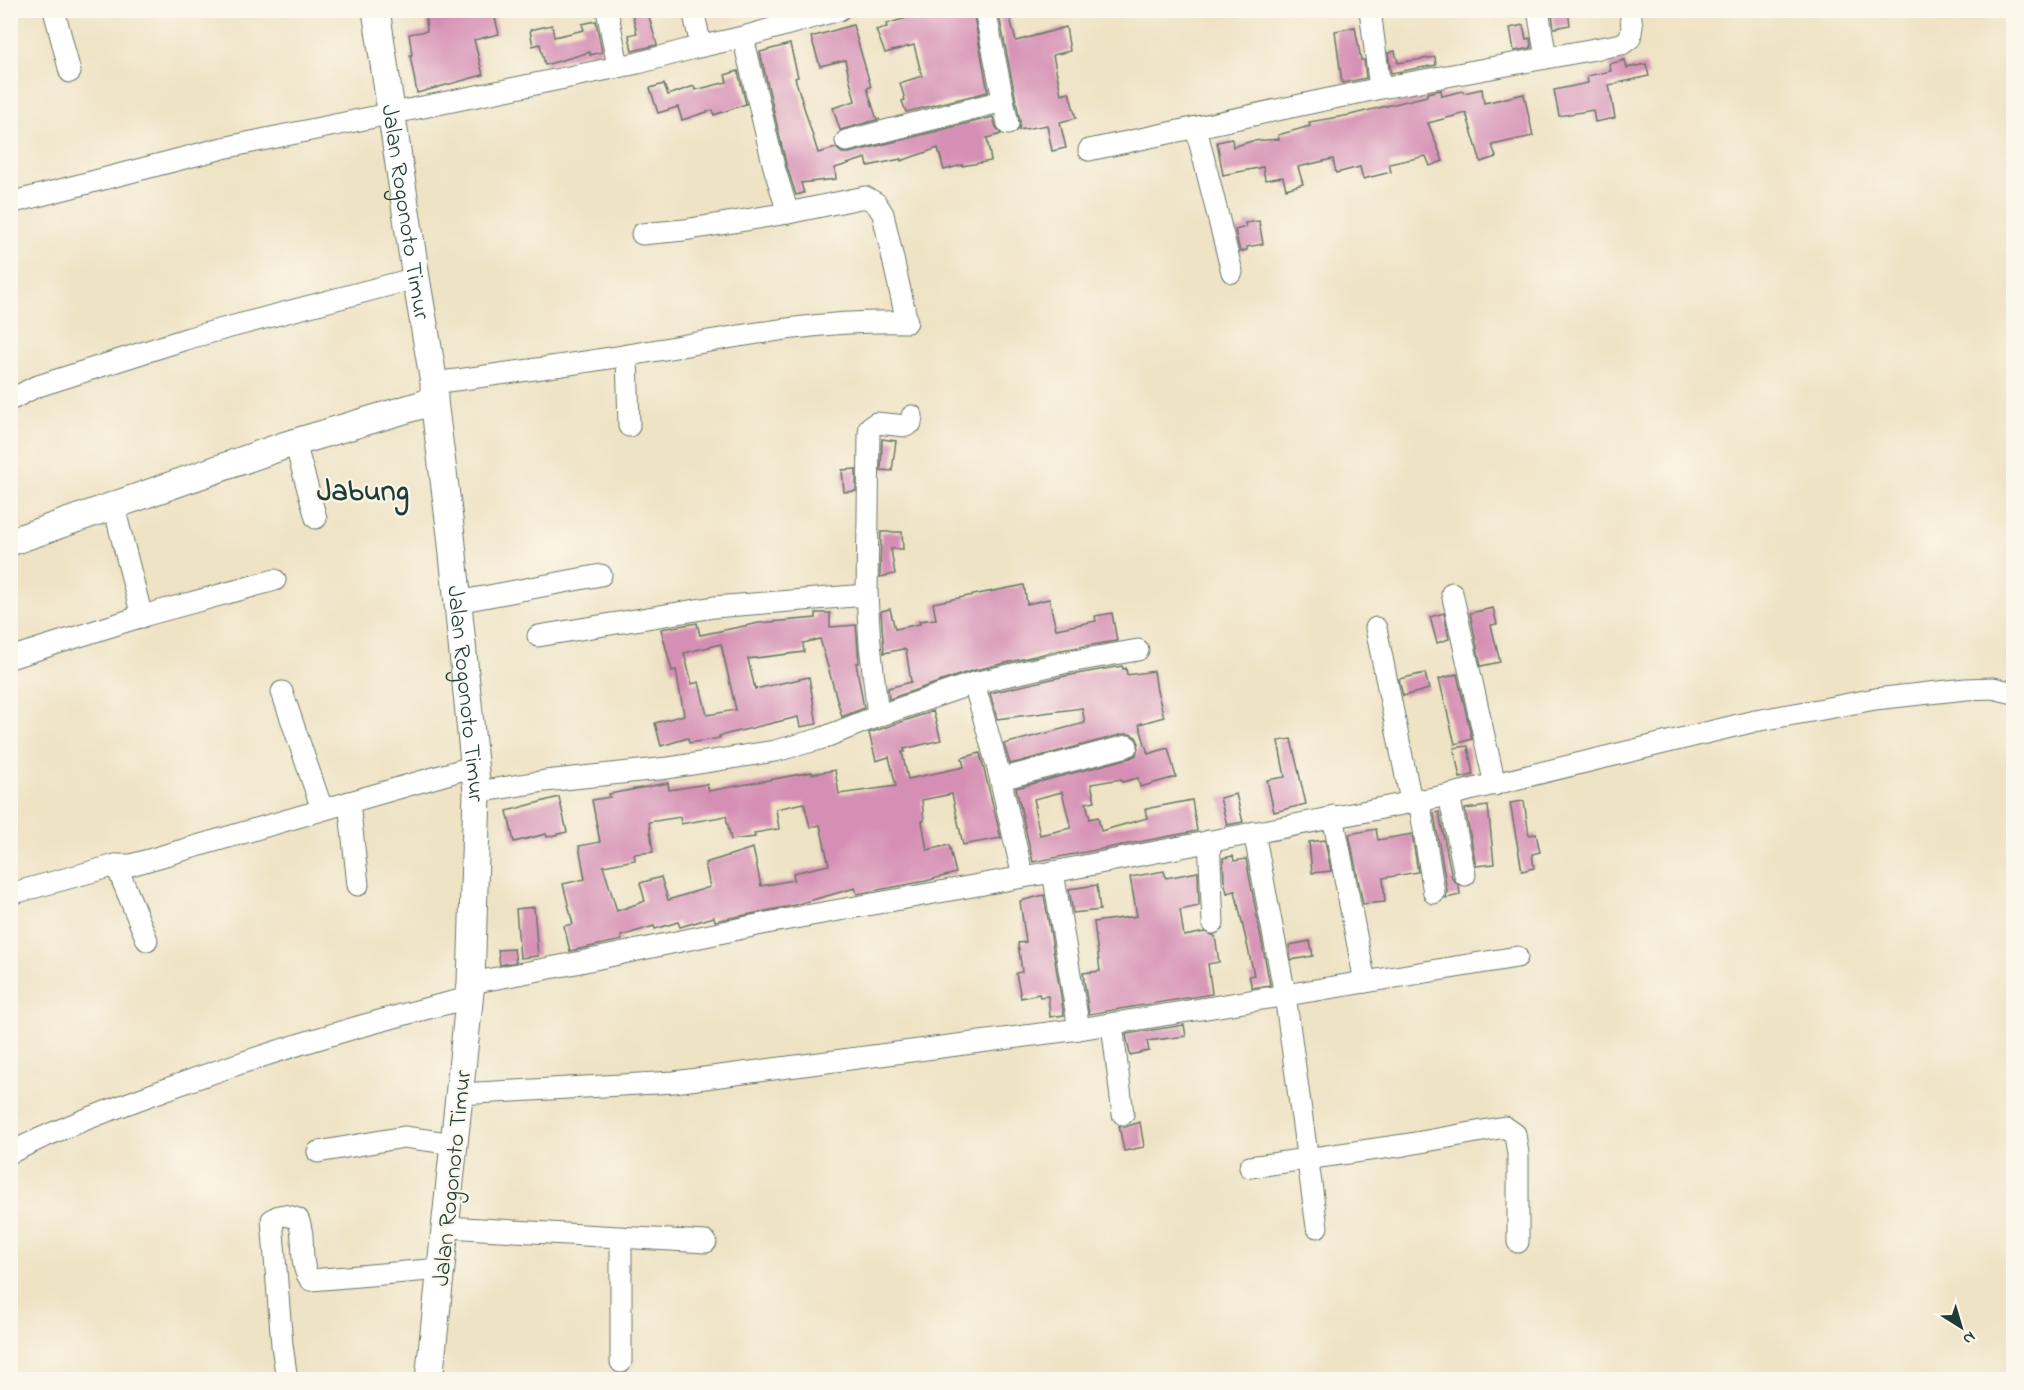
<svg xmlns="http://www.w3.org/2000/svg" width="2024" height="1390" viewBox="0 0 2024 1390" font-family="'Indie Flower',sans-serif">
<rect width="100%" height="100%" fill="#fbf7ec"/>
<filter id="ink" filterUnits="userSpaceOnUse"><feTurbulence type="fractalNoise" baseFrequency=".0167" numOctaves="2"/><feDisplacementMap in="SourceGraphic" scale="12" xChannelSelector="R" yChannelSelector="G"/><feConvolveMatrix kernelMatrix="1 2 1 2 8 2 1 2 1" color-interpolation-filters="sRGB"/></filter>
<filter id="wash" filterUnits="userSpaceOnUse"><feTurbulence type="fractalNoise" baseFrequency=".008" numOctaves="4" result="noise"/><feDisplacementMap in="SourceGraphic" scale="24" xChannelSelector="R" yChannelSelector="G"/><feGaussianBlur stdDeviation="1.35" result="paint"/><feColorMatrix in="noise" values="0 0 0 0 0 0 0 0 0 0 0 0 0 0 0 0 0 1.4 0 .05"/><feComposite in="paint" operator="in"/></filter>
<g filter="url(#wash)">
<rect width="100%" height="100%" fill="#efe3c5"/>
<g id="blocks">
<g fill="#d68fb4" fill-rule="evenodd">
<polygon points="425,10 493,10 499,34 474,40 483,75 417,93 410,55 412,55 409,34 427,31"/>
<polygon points="631,10 647,10 657,45 632,51 629,35 637,33"/>
<polygon points="908,10 973,10 988,92 906,112 902,101 905,100 900,83 922,76 914,45 885,53 876,30 887,27 886,24 910,17"/>
<polygon points="998,10 1008,10 1016,41 1066,27 1070,51 1053,55 1061,94 1069,92 1076,118 1060,122 1066,148 1052,151 1047,125 1019,130 1020,121"/>
<polygon points="1568,11 1570,25 1554,28 1552,14"/>
<polygon points="596,21 602,52 590,55 590,52 545,65 540,44 533,46 530,30 552,25 554,37 584,30 582,24"/>
<polygon points="853,25 871,87 867,88 877,120 880,119 840,130 833,108 855,101 845,60 820,66 811,37"/>
<polygon points="1523,25 1526,39 1530,38 1531,48 1514,51 1510,28"/>
<polygon points="1355,27 1361,60 1364,60 1366,78 1342,83 1335,31"/>
<polygon points="790,44 798,77 795,78 818,153 836,148 842,153 849,153 993,117 996,127 1001,134 987,138 991,161 962,166 962,165 944,170 938,148 901,161 901,159 868,166 866,158 835,168 836,179 801,183 804,193 796,195 786,164 760,52"/>
<polygon points="1395,51 1398,63 1435,57 1436,65 1391,73 1388,53"/>
<polygon points="1625,60 1627,68 1646,64 1649,76 1609,85 1615,118 1595,122 1593,110 1559,116 1554,90 1588,83 1587,76 1611,71 1609,64"/>
<polygon points="738,71 746,104 714,115 713,110 682,120 678,107 658,113 650,88 664,84 668,95 694,86 695,90 727,82 725,75"/>
<polygon points="1482,89 1484,103 1524,94 1533,136 1492,145 1496,157 1481,162 1466,113 1428,123 1443,161 1430,166 1426,156 1389,164 1391,172 1363,179 1360,167 1336,173 1333,159 1298,167 1303,184 1286,189 1283,177 1265,180 1263,167 1223,175 1217,142 1232,139 1233,147 1252,141 1279,139 1278,135 1310,126 1309,122 1350,115 1427,96 1427,93 1441,90 1442,96 1463,91 1464,93"/>
<polygon points="1259,221 1263,244 1247,247 1247,250 1240,252 1235,230 1246,227 1245,223"/>
<polygon points="882,439 896,441 892,471 881,470"/>
<polygon points="856,469 856,491 844,492 842,470"/>
<polygon points="881,532 902,532 903,549 891,549 895,574 880,577"/>
<polygon points="1024,585 1027,604 1049,599 1056,629 1096,621 1095,616 1112,613 1117,641 1061,650 971,671 889,699 888,688 911,682 906,650 903,649 884,653 881,611 890,609 895,629 920,624 919,621 936,619 933,603"/>
<polygon points="1493,608 1497,624 1491,625 1500,662 1481,666 1470,613"/>
<path d="M 816,613 L 830,613 L 830,627 L 856,625 L 859,663 L 856,663 L 864,708 L 842,717 L 820,639 L 803,643 L 804,652 L 748,659 L 755,689 L 809,677 L 817,724 L 800,727 L 798,717 L 719,736 L 720,738 L 689,743 L 688,738 L 661,746 L 655,723 L 684,715 L 676,670 L 672,671 L 661,629 L 697,623 L 700,635 L 759,623 L 816,618 ZM 721,644 L 736,710 L 707,715 L 699,682 L 692,684 L 684,653 Z"/>
<polygon points="1444,613 1449,639 1437,643 1430,617"/>
<path d="M 1122,666 L 1123,669 L 1126,668 L 1127,675 L 1154,671 L 1157,691 L 1164,717 L 1139,724 L 1148,754 L 1168,748 L 1176,777 L 1140,787 L 1138,778 L 1122,782 L 1121,779 L 1091,784 L 1095,801 L 1086,803 L 1090,819 L 1098,817 L 1101,831 L 1147,818 L 1145,809 L 1192,800 L 1197,831 L 1033,862 L 1016,788 L 1130,758 L 1136,755 L 1139,743 L 1136,737 L 1130,734 L 1124,734 L 1010,764 L 1004,744 L 1085,723 L 1082,708 L 997,719 L 990,693 L 1065,676 ZM 1062,792 L 1071,828 L 1040,835 L 1034,807 L 1036,807 L 1034,799 Z"/>
<polygon points="1425,673 1429,689 1403,696 1399,679"/>
<polygon points="1457,674 1472,739 1455,744 1439,679"/>
<path d="M 933,711 L 941,740 L 904,749 L 905,752 L 902,752 L 908,779 L 964,767 L 962,758 L 980,753 L 1001,838 L 963,845 L 952,794 L 922,800 L 924,821 L 922,821 L 927,850 L 949,845 L 956,873 L 926,881 L 857,894 L 855,888 L 791,906 L 715,921 L 714,917 L 680,927 L 678,922 L 655,929 L 654,926 L 621,936 L 622,940 L 570,951 L 564,926 L 573,924 L 563,884 L 585,879 L 579,846 L 600,842 L 592,800 L 610,797 L 609,794 L 668,783 L 669,790 L 707,784 L 709,791 L 812,772 L 812,774 L 835,770 L 839,794 L 896,786 L 889,757 L 876,761 L 869,733 ZM 804,803 L 810,827 L 820,825 L 829,865 L 793,873 L 794,880 L 761,886 L 753,848 L 705,863 L 710,887 L 668,900 L 661,877 L 640,883 L 645,901 L 617,911 L 603,866 L 635,860 L 634,854 L 653,852 L 649,822 L 680,817 L 681,824 L 726,816 L 731,840 L 755,837 L 754,833 L 779,829 L 776,809 Z"/>
<polygon points="1291,739 1306,804 1274,812 1267,780 1285,777 1278,741"/>
<polygon points="1468,746 1473,775 1460,778 1454,748"/>
<polygon points="1236,794 1243,822 1227,825 1220,798"/>
<polygon points="559,797 567,832 547,837 546,834 514,842 507,811"/>
<polygon points="1524,801 1529,835 1536,834 1540,852 1532,854 1534,868 1522,871 1510,803"/>
<polygon points="1488,806 1494,864 1476,866 1465,809"/>
<polygon points="1439,812 1452,878 1459,886 1460,895 1446,898 1447,891 1434,813"/>
<polygon points="1376,829 1378,840 1412,834 1418,872 1383,878 1385,902 1363,904 1349,834"/>
<polygon points="1325,840 1331,871 1312,873 1309,842"/>
<polygon points="1233,856 1234,861 1246,859 1270,985 1252,988 1249,976 1254,975 1235,891 1227,893 1224,880 1223,858"/>
<polygon points="1164,871 1166,878 1198,872 1199,906 1180,910 1184,936 1205,932 1215,936 1219,962 1208,964 1212,994 1089,1014 1083,973 1100,971 1094,922 1137,916 1130,877"/>
<polygon points="1097,885 1100,910 1073,913 1069,889"/>
<polygon points="1044,895 1064,1015 1050,1017 1048,996 1040,997 1039,994 1021,998 1016,973 1022,972 1018,943 1026,942 1020,901"/>
<polygon points="534,907 538,956 520,958 516,909"/>
<polygon points="1310,941 1313,956 1291,960 1289,945"/>
<polygon points="514,949 516,962 500,965 498,950"/>
<polygon points="1184,1025 1186,1036 1147,1041 1149,1051 1130,1055 1126,1034"/>
<polygon points="1140,1122 1144,1147 1124,1151 1119,1126 1125,1127"/>
</g>
</g>
</g>
<g filter="url(#ink)">
<use href="#blocks" fill-opacity="0" stroke="#687767" stroke-width="1.5"/>
<g fill="none" stroke-linecap="round" stroke-linejoin="round">
<g stroke="#687767" stroke-width="23">
<g id="minor">
<polyline points="54,10 70,72"/>
<polyline points="607,10 618,66"/>
<polyline points="693,10 701,46"/>
<polyline points="985,10 1008,124"/>
<polyline points="1370,10 1380,88"/>
<polyline points="1538,10 1546,58"/>
<polyline points="1196,128 1232,272"/>
<polyline points="846,141 1003,101"/>
<polyline points="1089,150 1376,89 1622,44 1630,38 1632,27 1630,10"/>
<polyline points="10,203 223,148 638,63 694,48 743,37 839,10"/>
<polyline points="642,234 684,230 788,213 774,167 743,37"/>
<polyline points="627,355 629,426"/>
<path d="M 434,383 C 499,374 563,366 628,355 C 720,340 813,319 907,322 L 883,214 L 876,203 L 865,197 L 788,213"/>
<polyline points="10,400 35,387 189,338 416,278"/>
<polyline points="295,443 316,518"/>
<polyline points="114,507 142,617"/>
<polyline points="1452,593 1495,785"/>
<polyline points="457,602 601,575"/>
<polyline points="1376,628 1411,801"/>
<polyline points="538,636 714,607 867,595"/>
<polyline points="10,658 146,615 275,580"/>
<polyline points="974,683 998,769 1023,877 1053,872 1079,1029"/>
<polyline points="282,692 322,809"/>
<polyline points="878,716 870,644 867,595 869,433 870,427 876,423 906,426 911,423 912,416"/>
<polyline points="1001,779 1127,746"/>
<polyline points="477,792 545,781 668,768 775,751 820,739 878,716 974,683 1063,663 1138,650"/>
<polyline points="1449,795 1465,875"/>
<polyline points="1419,799 1434,893"/>
<polyline points="349,802 358,885"/>
<polyline points="1333,816 1365,982"/>
<polyline points="1254,832 1285,995 1317,1227"/>
<polyline points="1209,841 1213,923"/>
<polyline points="116,865 147,940"/>
<polyline points="1053,872 1449,795 1755,721 1823,709 1875,699 1966,689 1993,688 2014,693"/>
<polyline points="10,894 116,865 131,865 475,766"/>
<polyline points="471,983 571,964 767,923 1023,877"/>
<polyline points="1112,1024 1123,1114"/>
<polyline points="460,1094 674,1082 1079,1029 1517,957"/>
<polyline points="318,1152 404,1137 455,1144"/>
<path d="M 10,1153 C 51,1132 94,1116 137,1100 C 245,1059 356,1025 469,998"/>
<polyline points="1250,1167 1404,1145 1505,1127 1515,1134 1518,1154 1518,1242"/>
<polyline points="446,1227 706,1242"/>
<polyline points="621,1238 621,1362"/>
<path d="M 287,1380 L 282,1345 L 272,1220 C 281,1213 287,1215 298,1219 C 307,1238 297,1265 311,1280 L 441,1269"/>
</g>
</g>
<g stroke="#687767" stroke-width="29">
<g id="tertiary">
<path id="s1" d="M 376,10 L 416,278 L 434,383 L 434,401 L 451,535 L 477,792 L 471,983 L 429,1380"/>
<polyline points="10,542 283,446 434,401"/>
</g>
</g>
<use href="#minor" stroke="#fff" stroke-width="21"/>
<use href="#tertiary" stroke="#fff" stroke-width="27"/>
</g>
</g>
<g text-anchor="middle" stroke-width="4.5" stroke-linejoin="round" paint-order="stroke">
<g font-size="24" fill="#1f3d34" stroke="#fbf7ec">
<text dy="8" stroke="none"><textPath href="#s1" startOffset="204">Jalan Rogonoto Timur</textPath></text>
<text dy="8" stroke="none"><textPath href="#s1" startOffset="690">Jalan Rogonoto Timur</textPath></text>
<text transform="translate(451 1178) rotate(-84)" y="8">Jalan Rogonoto Timur</text>
</g>
<g font-size="30" font-weight="bold" fill="#1f3d34" stroke="#fbf7ec">
<text x="363" y="500">Jabung</text>
</g>
</g>
<rect width="2024" height="1390" fill="none" stroke="#fbf7ec" stroke-width="36"/>
<g transform="translate(1961 1327) rotate(143)" stroke="#fbf7ec" stroke-width="4.5" paint-order="stroke">
<path d="M0-4.5L10 22L0 15L-10 22Z" fill="#1f3d34"/>
<text y="-9" font-size="16" font-weight="bold" text-anchor="middle" fill="#1f3d34">N</text>
</g>
</svg>
